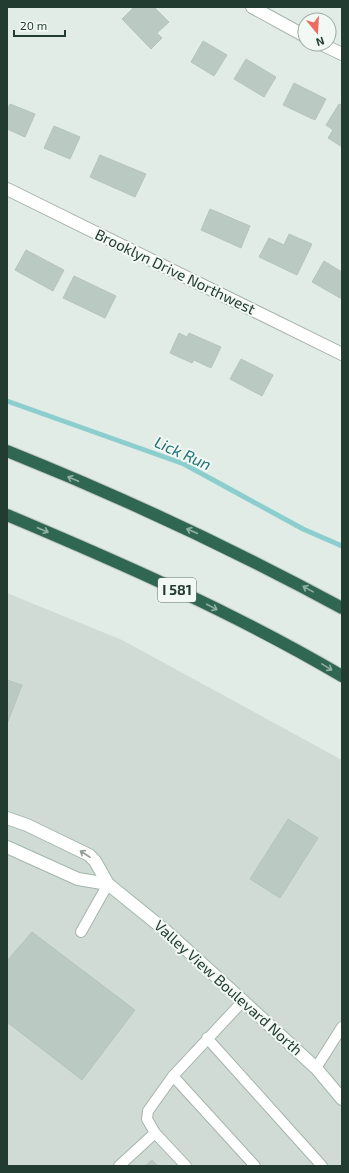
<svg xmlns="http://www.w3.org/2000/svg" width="349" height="1173" viewBox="0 0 349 1173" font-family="'Exo 2',sans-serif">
<rect width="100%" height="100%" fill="#e2ece6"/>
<polygon fill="#d0dbd5" points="7,593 122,640 342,760 342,1166 7,1166"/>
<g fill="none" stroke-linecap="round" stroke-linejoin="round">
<polyline stroke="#8ccece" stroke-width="5" points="7,401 184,464 303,529 342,546"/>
</g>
<g fill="#bac9c1" stroke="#b5c5bc">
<polygon points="134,7 154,7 169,22 157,33 162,38 151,49 122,19"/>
<polygon points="203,41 227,55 214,76 191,62"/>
<polygon points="246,59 276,77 264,97 234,79"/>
<polygon points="294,83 326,99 315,120 283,105"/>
<polygon points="10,104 35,114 25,137 7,129 7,110"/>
<polygon points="339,104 342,105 342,147 328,138 333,130 326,125"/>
<polygon points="54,126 80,137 70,159 44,148"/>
<polygon points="100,155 146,174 135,197 90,177"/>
<polygon points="210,209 250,226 241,248 201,230"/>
<polygon points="289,234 312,244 297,275 259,257 269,238 284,245"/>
<polygon points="26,250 64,270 53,291 15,270"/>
<polygon points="324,261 342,272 342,299 312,282"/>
<polygon points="74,276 116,296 105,318 63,298"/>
<polygon points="179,333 187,337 189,333 221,347 211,368 194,360 192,363 170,353"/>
<polygon points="241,359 273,375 262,396 230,379"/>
<polygon points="7,680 22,685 7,724"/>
<polygon points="288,819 318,838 280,898 250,879"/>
<polygon points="32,932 135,1010 82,1080 7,1022 7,961"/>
<polygon points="152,1160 158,1166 145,1166"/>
</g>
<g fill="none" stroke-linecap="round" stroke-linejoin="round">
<g stroke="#a5b4ac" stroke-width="12">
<g id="lane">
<polyline points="81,932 108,884"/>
<polyline points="207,1038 322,1166"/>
<polyline points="316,1068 342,1027"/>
<polyline points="173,1076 255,1166"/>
<polyline points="155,1133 147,1119 148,1111 173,1076 243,1001"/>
<polyline points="119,1166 155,1133 186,1166"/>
</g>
</g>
<g stroke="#a5b4ac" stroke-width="14">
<g id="street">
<polyline points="252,7 305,36"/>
<polyline points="321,44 342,54"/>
<polyline points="7,189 342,354"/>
</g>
</g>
<g stroke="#a1b7ac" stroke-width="14">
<g id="secondary">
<polyline points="7,818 27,825 89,855 95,861 108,884 166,931 243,1001 316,1068 342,1099"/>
<polyline points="7,847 78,879 108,884"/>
</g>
</g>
<g stroke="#c1c8c5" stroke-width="14">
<g id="highway">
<path d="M 7,451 C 122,497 233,549 342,608"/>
<path d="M 7,515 C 121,563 235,613 342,676"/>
</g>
</g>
<use href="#lane" stroke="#fff" stroke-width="10"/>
<use href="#street" stroke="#fff" stroke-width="12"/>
<use href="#secondary" stroke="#fff" stroke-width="12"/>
<use href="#highway" stroke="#306753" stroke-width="12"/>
</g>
<defs><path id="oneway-shaft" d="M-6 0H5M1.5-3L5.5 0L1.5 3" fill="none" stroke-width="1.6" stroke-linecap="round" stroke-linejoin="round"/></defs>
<g stroke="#91b0a4">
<use href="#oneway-shaft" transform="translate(73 479) rotate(-157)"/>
<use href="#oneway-shaft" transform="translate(43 530) rotate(23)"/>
<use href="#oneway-shaft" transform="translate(192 531) rotate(-156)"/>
<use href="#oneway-shaft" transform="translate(308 589) rotate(-151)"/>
<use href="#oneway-shaft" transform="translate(212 607) rotate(28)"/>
<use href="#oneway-shaft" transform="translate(327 667) rotate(31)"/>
</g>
<use stroke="#919e98" href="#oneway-shaft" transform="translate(85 854) rotate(-147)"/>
<g text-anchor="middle" stroke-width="4" stroke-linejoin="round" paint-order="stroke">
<rect fill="#f2f8f4" stroke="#61746c" stroke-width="1" x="158" y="578" width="38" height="24" rx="3"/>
<g font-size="14" font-weight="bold" fill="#233c31">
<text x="177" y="595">I 581</text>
</g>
<g font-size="15" fill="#233c31" stroke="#f2f8f4">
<text transform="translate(175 272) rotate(26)" y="5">Brooklyn Drive Northwest</text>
<text transform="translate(228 988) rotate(42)" y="5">Valley View Boulevard North</text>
</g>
<g font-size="16" font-style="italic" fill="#1f7375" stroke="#f2f8f4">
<text transform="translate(183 453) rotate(24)" y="6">Lick Run</text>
</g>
</g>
<rect width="349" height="1173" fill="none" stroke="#233c31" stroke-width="16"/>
<g transform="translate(317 32) rotate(162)"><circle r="19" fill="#f2f8f4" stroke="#9fada6"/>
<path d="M0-3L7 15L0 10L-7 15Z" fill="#ec6d60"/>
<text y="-6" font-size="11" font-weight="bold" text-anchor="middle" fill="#233c31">N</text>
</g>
<path d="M14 30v6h51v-6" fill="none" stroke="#233c31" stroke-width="2"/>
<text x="20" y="30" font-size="12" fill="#233c31" stroke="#f2f8f4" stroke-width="3" paint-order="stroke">20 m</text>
</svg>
